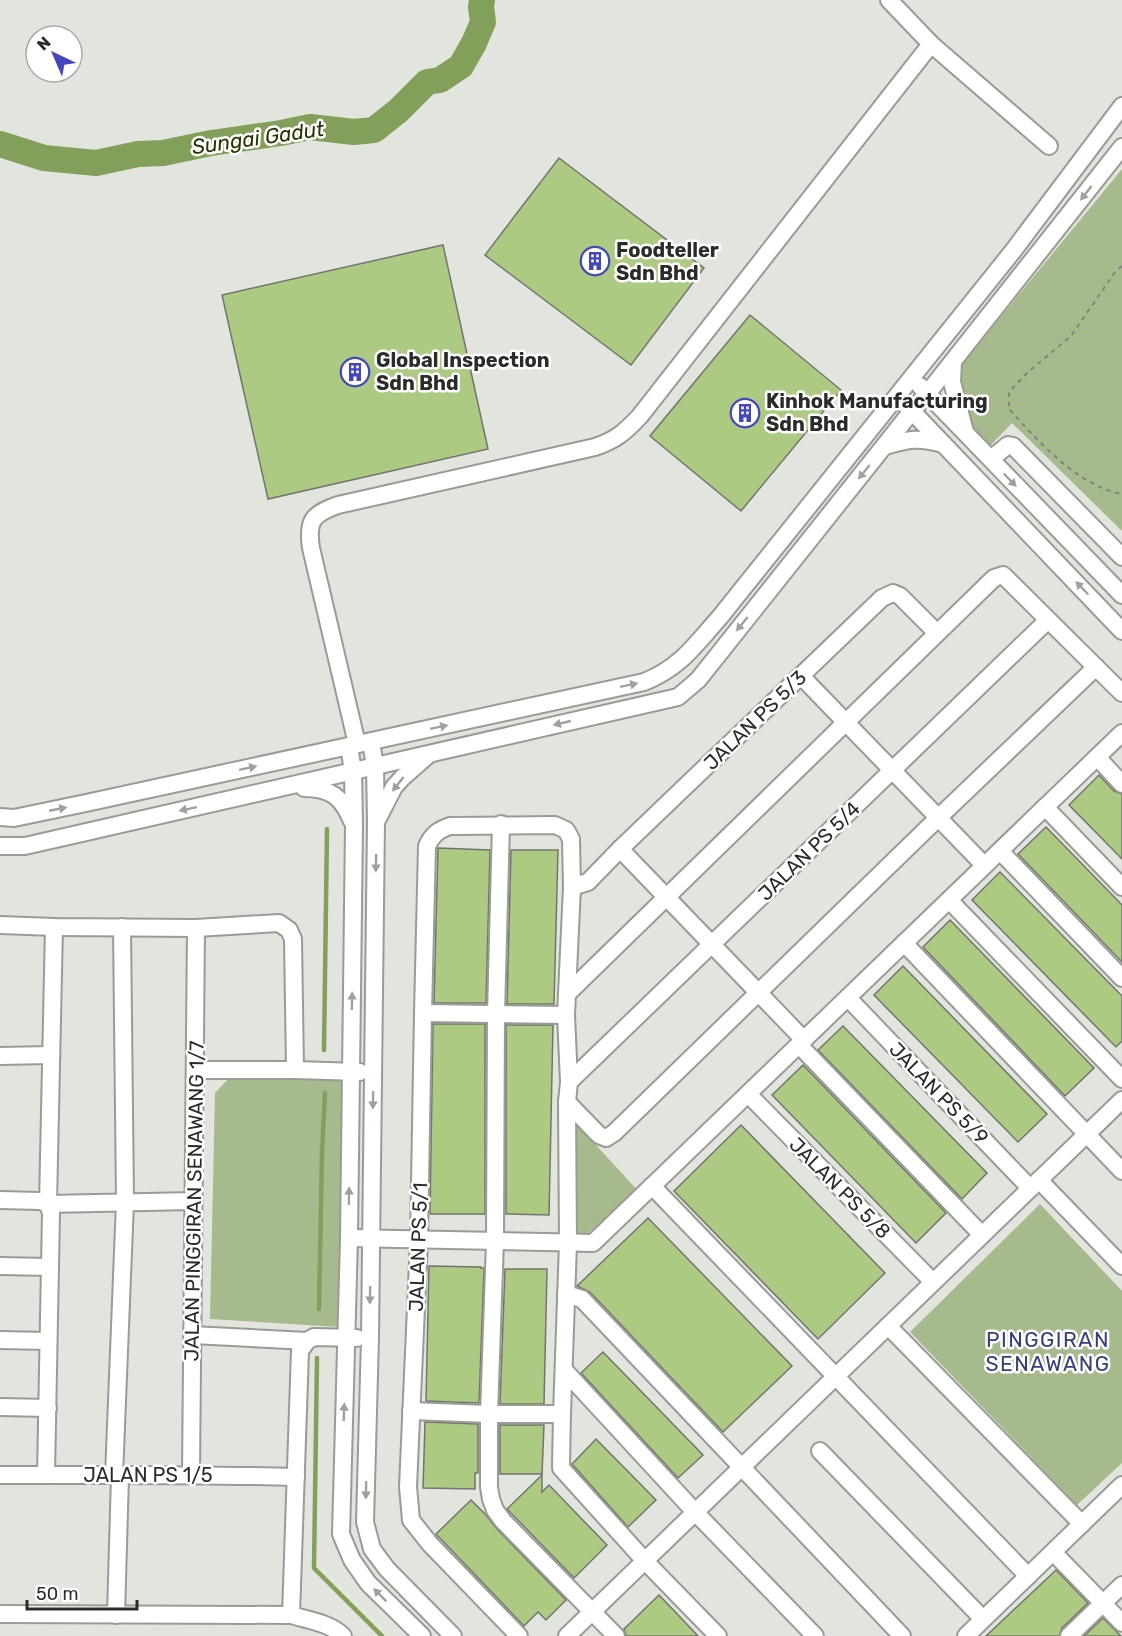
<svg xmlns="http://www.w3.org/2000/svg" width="1122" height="1636" viewBox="0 0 1122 1636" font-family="Rubik,sans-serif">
<rect width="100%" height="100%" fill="#e2e5de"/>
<g fill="#a7ba8d">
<polygon points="1122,169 1122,531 1012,423 990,446 972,425 959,379 961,365"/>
<polygon points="344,1077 339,1327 210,1319 215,1093 229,1078"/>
<polygon points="575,1122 639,1192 584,1236 574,1235"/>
<polygon points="1040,1204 1122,1291 1122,1463 1077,1505 910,1332"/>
</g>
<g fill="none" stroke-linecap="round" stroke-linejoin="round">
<g stroke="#83a05a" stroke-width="4.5">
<polyline points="324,1050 327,829"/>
<polyline points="319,1309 322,1152 325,1093"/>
<polyline points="317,1358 314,1568 382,1636"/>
</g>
<polyline stroke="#83a05a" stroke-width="26" points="0,144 44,158 96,163 138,154 163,153 211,143 281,133 310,127 354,132 374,130 398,111 427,82 440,80 461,66 474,43 483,22 481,7 482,0"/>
</g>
<g fill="#acca82" stroke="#72756f" stroke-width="1.5">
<polygon points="559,158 704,268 631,365 485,255"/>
<polygon points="443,245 488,449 268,499 222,295"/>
<polygon points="750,315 841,390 741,511 650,436"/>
<polygon points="1099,775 1114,791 1122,794 1122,859 1069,805"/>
<polygon points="1046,827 1122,905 1122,962 1018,854"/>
<polygon points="438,848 490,850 486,1003 434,1003"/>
<polygon points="511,850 558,850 554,1004 507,1004"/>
<polygon points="1000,872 1122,996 1122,1041 1116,1047 972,900"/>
<polygon points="950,920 1094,1068 1065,1096 923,947"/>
<polygon points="903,966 1047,1114 1018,1142 874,995"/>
<polygon points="433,1024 485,1024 485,1214 430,1214"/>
<polygon points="506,1025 553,1025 549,1215 506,1214"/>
<polygon points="843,1026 987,1173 962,1199 818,1050"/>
<polygon points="803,1065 946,1213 916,1243 772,1095"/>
<polygon points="741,1125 885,1273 818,1339 674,1191"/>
<polygon points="648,1218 792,1366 723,1432 590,1292 577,1286"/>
<polygon points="429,1266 481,1267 481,1268 484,1268 479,1403 426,1401"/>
<polygon points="505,1269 547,1269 544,1404 500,1404"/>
<polygon points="603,1352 703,1455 678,1478 581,1373"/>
<polygon points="425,1422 478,1424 478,1473 475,1473 475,1489 423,1488"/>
<polygon points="500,1425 544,1425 542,1474 500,1474"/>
<polygon points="596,1439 656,1500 628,1527 572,1464"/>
<polygon points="542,1475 542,1492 549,1485 607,1545 574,1578 507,1509"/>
<polygon points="471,1500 486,1515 496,1528 566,1600 546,1620 538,1612 524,1626 436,1534"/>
<polygon points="1056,1570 1088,1603 1062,1628 1059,1636 986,1636"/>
<polygon points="659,1595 682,1619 698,1636 626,1636 624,1629"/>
<polygon points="1103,1618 1121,1636 1084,1636"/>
</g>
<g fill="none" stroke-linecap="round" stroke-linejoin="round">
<g stroke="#999b95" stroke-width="20">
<g id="minor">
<polyline points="889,0 931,44 1049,146"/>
<polyline points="953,362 952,382 965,432"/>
<polyline points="920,386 1122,595"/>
<polyline points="905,404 1122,631"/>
<path d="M 885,446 C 909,439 918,437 943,444"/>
<polyline points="991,459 1008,445 1013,446 1122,557"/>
<polyline points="801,676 984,865"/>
<polyline points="371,742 375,766 376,821 370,1338 365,1522 372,1549 387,1569 453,1636"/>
<path d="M 357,744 L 311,548 C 307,521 312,514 338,505 L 595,447 C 616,440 625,432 640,416 L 931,44"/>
<polyline points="349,746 353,771 354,825 349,1238 341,1534 352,1560 368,1583 422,1636"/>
<polyline points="1097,757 1122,784"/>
<path d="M 304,788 C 331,788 342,797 352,821"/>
<polyline points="1045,807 1122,887"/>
<path d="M 0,817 L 14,818 L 86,803 L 644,682 C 680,668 695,645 720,617 L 1013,251 L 1122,106"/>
<polyline points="377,820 394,787 402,778 427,756"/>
<polyline points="501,824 496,1014 495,1241 489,1414 489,1487 491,1499 495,1510 503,1521 616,1636"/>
<polyline points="0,846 25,846 678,697 698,680 912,411 927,394 1122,147"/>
<polyline points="620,849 804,1040"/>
<polyline points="1000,851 1122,978"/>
<polyline points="572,887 588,882 620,849 882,598 893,593 900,596 937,633"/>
<polyline points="949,900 1122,1079"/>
<polyline points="0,925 54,927 196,928 279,923 289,930 293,939 295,1070 196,1070"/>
<polyline points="904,943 1122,1171"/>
<polyline points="568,993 994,578 1003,575 1122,693"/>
<polyline points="848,998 1030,1188"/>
<polyline points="423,1013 566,1015"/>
<polyline points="799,1045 982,1235"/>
<polyline points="0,1056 51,1055"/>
<polyline points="295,1070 360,1072"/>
<polyline points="569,1082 1048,620"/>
<polyline points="748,1094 933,1282"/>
<polyline points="567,1102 599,1135 606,1138 614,1133 938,818 1096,667"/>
<polyline points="1039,1180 1122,1266"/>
<polyline points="652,1186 1028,1576"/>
<polyline points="0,1200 40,1201 48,1204 194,1201"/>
<polyline points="349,1238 593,1243 1122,733"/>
<polyline points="0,1266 50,1267"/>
<polyline points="566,1294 582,1299 902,1636"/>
<polyline points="888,1326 1082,1524"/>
<polyline points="192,1335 307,1341"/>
<polyline points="0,1340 48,1341"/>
<polyline points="564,1370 695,1512 815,1636"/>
<polyline points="0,1407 48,1408"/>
<polyline points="411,1411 489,1414 562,1414"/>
<polyline points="820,1451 983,1619"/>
<polyline points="191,1474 196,928"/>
<path d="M 0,1475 C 99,1475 197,1474 296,1477"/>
<polyline points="46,1475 51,1213 48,1204 54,927"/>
<polyline points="114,1476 125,1202 122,927"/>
<polyline points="1053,1552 1122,1623"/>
<polyline points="0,1614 291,1615 300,1351 307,1341 314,1337 357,1338"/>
<polyline points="116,1615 120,1476"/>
<path d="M 291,1615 C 308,1620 330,1623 343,1636"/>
<path d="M 519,1636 L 430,1544 L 411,1520 L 408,1487 L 419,1240 L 423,1013 L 427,846 C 432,835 438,830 450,826 L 555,825 L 566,830 L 571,839 L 572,887 L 566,1015 L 569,1082 L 567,1102 L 568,1243 L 562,1414 L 561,1468 L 645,1561 L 718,1636"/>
<polyline points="567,1636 1122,1100"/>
<polyline points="966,1636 1122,1485"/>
<polyline points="1069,1636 1122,1585"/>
</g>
</g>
<path stroke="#82847f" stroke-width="2" stroke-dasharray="4.5 4.5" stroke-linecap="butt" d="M 1122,266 L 1115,272 L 1071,336 L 1027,373 L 1009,392 L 1009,409 C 1038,441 1078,486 1122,494"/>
<use href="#minor" stroke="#fff" stroke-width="16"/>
</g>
<defs><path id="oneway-solid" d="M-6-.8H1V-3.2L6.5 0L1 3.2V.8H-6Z" transform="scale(1.5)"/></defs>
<g fill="#a0a09f">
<use href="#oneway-solid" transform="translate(1086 193) rotate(128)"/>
<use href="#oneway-solid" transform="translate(864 472) rotate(129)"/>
<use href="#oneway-solid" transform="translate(1010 480) rotate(46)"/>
<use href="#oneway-solid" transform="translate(1082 588) rotate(-134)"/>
<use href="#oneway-solid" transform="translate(742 624) rotate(129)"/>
<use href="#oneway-solid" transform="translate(629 685) rotate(-12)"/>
<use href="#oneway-solid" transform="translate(562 723) rotate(167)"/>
<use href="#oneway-solid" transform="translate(439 727) rotate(-12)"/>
<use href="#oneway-solid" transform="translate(248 768) rotate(-12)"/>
<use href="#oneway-solid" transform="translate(398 784) rotate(128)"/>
<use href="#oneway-solid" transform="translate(58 809) rotate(-11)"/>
<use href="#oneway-solid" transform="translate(188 809) rotate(168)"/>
<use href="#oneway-solid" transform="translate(376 863) rotate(91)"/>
<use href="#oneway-solid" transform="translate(352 1001) rotate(-89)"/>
<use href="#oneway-solid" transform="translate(373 1100) rotate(91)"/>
<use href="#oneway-solid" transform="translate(349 1196) rotate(-89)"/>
<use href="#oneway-solid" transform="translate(370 1295) rotate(91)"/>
<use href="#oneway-solid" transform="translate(344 1412) rotate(-88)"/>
<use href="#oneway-solid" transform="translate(366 1490) rotate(91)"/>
<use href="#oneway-solid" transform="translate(380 1595) rotate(-135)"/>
</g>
<defs>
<g id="building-ring" transform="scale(1.5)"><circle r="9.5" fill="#fff" stroke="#4646bc" stroke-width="1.5"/><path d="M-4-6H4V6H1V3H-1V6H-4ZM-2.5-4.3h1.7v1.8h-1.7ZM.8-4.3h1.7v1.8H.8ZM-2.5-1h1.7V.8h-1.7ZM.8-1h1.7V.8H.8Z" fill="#4646bc"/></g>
</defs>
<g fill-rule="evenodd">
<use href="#building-ring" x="595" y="261"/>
<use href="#building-ring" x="355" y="372"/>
<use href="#building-ring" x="745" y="413"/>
</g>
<g text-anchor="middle" stroke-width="5" stroke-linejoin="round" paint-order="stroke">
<g font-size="20" font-weight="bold" fill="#2b2c29" stroke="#fff" text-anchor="start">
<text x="616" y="257">Foodteller<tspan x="616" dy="23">Sdn Bhd</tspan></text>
<text x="376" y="367">Global Inspection<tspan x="376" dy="23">Sdn Bhd</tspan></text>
<text x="766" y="408">Kinhok Manufacturing<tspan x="766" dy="23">Sdn Bhd</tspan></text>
</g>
<g font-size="20" fill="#2b2c29" stroke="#fff">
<text transform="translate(755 720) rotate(-44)" y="7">JALAN PS 5/3</text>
<text transform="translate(809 851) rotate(-44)" y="7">JALAN PS 5/4</text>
<text transform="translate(939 1093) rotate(46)" y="7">JALAN PS 5/9</text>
<text transform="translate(840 1188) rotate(45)" y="7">JALAN PS 5/8</text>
<text transform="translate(194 1201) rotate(-89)" y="7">JALAN PINGGIRAN SENAWANG 1/7</text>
<text transform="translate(418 1247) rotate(-88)" y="7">JALAN PS 5/1</text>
<text x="148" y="1482">JALAN PS 1/5</text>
</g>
<g font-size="21" font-style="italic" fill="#253701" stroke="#fff">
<text transform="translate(258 138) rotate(-8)" y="7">Sungai Gadut</text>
</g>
<g font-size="21" letter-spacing="1.5" fill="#383e79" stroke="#fff">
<text x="1048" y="1347">PINGGIRAN<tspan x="1048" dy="24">SENAWANG</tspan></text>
</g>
</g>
<g transform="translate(54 54) rotate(316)"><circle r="28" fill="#ffffff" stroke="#aaaba9" stroke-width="1.5"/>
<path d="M0-4.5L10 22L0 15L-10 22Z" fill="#4646bc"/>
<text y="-9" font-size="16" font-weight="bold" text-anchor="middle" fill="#2b2c29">N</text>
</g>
<path d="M27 1600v9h110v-9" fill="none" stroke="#2b2c29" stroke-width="3"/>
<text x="36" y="1600" font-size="18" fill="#2b2c29" stroke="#ffffff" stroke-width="4.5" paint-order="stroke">50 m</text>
</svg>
